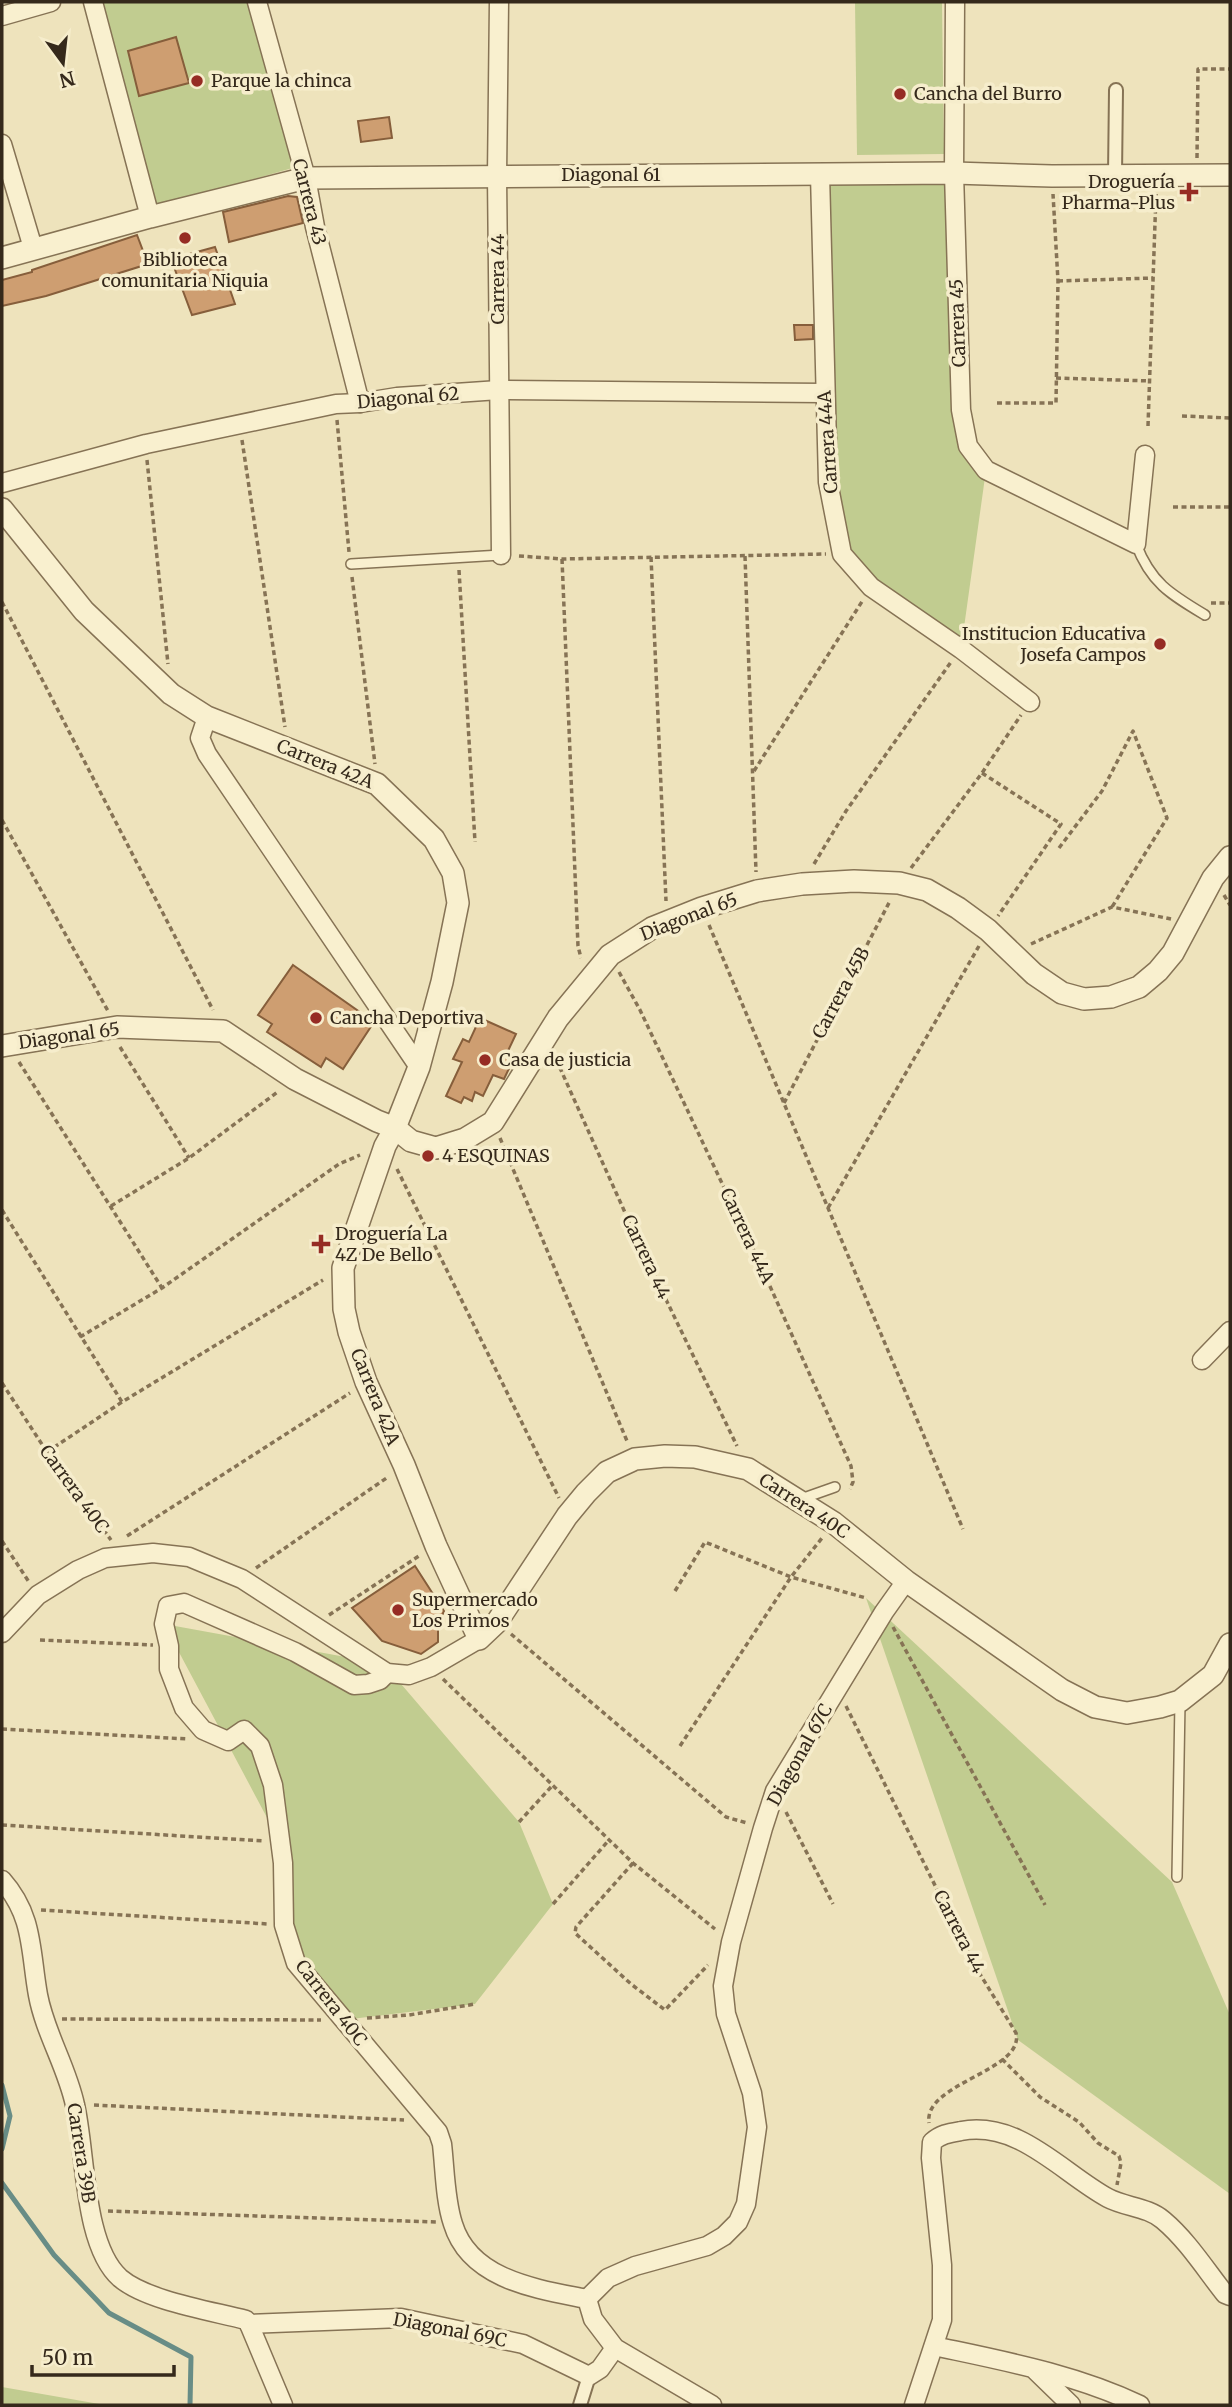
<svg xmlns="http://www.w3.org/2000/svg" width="1232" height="2407" viewBox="0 0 1232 2407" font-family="Merriweather,serif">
<rect width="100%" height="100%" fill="#eee3bc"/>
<g fill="#c1cc90">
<polygon points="102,2 251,2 296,167 153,208"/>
<polygon points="855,2 942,2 944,154 857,155"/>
<polygon points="954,173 961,410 986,470 961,649 842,554 828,482 820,174"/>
<polygon points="866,1598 1172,1882 1230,2015 1230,2194 1018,2040"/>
<polygon points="164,1624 384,1664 519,1822 553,1904 475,2004 343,2020 284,1925 280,1842"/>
<polygon points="2,2387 105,2405 2,2405"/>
</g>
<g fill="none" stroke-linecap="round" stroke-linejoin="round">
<g stroke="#688d86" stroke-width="5">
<polyline points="2,2085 10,2116 2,2149"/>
<polyline points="2,2183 54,2255 109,2313 191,2357 190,2405"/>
</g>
</g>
<g fill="#ce9e71" stroke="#865e3b" stroke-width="2">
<polygon points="176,37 189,83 139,96 128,51"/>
<polygon points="389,117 392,138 361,142 358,121"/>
<polygon points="288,196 297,197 303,223 229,242 223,212"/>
<polygon points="137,235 148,264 46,296 2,306 2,280 32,272 32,270"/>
<polygon points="215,247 235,304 192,315 171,259"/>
<polygon points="794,325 813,325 813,339 795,340"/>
<polygon points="293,965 374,1022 343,1069 326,1058 321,1067 267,1032 272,1024 258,1015"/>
<polygon points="480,1018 516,1034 506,1055 514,1058 504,1079 493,1075 483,1096 475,1092 472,1101 464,1097 461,1103 446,1096 462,1062 453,1059 463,1039 469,1042"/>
<polygon points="415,1566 444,1611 438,1625 438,1642 421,1654 382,1641 352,1608"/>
</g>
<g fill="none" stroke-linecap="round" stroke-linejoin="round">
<g stroke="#867355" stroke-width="12">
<g id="service">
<path d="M 1136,544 C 1151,583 1170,594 1205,615"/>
<polyline points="351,564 501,555"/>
<polyline points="801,1499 835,1487"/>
<polyline points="1177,1877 1180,1702"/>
</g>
</g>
<g stroke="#867355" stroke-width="16">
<g id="pedestrian">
<polyline points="1115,175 1116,90"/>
<polyline points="580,2405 589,2376"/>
</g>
</g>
<g stroke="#867355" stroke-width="21">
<g id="minor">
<polyline points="93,2 150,217"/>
<polyline points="257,2 306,178 315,227 360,403"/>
<polyline points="499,2 497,176 501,555"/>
<polyline points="955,2 954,173 961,410 968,446 986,470 1136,544 1145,455"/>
<polyline points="2,16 51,2"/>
<polyline points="2,144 33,248"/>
<polyline points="820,174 828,482 842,554 871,587 961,649 1030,702"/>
<polyline points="2,483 146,444 336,404 360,403 397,397 499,390 824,393"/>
<polyline points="207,717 200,738 207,754 419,1067"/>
<polyline points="1202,1360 1230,1331"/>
<polyline points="2,1633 38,1595 78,1570 105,1558 153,1553 189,1557 242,1579 387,1673 409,1675 431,1667 479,1639"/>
<path d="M 387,1673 L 380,1680 L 368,1684 L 354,1685 L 295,1652 L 184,1603 L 168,1606 L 164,1624 L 169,1646 L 169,1669 L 184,1708 L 203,1730 L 228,1741 L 244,1730 L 260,1746 L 273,1785 L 283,1863 L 284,1925 L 296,1963 L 438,2132 L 442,2144 C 445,2170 445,2200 453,2224 C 470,2280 537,2289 587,2299 L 593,2319 L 615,2348 L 712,2405"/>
<path d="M 2,1880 C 34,1916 30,1951 38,1995 C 45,2033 67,2067 75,2105 C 86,2152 83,2245 120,2278 C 147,2301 212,2311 246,2320 L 249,2324 L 401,2318 L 523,2344 L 589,2376 L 600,2369 L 615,2348"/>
<polyline points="587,2299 608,2278 635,2266 707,2246 724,2236 738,2222 746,2204 757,2127 752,2093 726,2014 723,1986 731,1942 763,1828 775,1791 884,1612 906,1581"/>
<polyline points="249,2324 283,2405"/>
<path d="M 934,2346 C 1004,2361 1075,2374 1140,2405"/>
<polyline points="1036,2371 1071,2405"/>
<path d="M 914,2405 L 942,2320 L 942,2265 L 931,2158 L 932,2142 C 941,2134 949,2133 961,2131 C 1019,2120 1062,2173 1108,2198 C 1125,2207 1148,2207 1163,2220 C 1187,2240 1206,2270 1225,2294 L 1230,2296"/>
</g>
</g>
<g stroke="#867355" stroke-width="24">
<g id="tertiary">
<polyline points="2,258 150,217 306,178 954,173 1052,176 1230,175"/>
<polyline points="2,509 84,611 171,694 207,717 377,784 434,839 453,873 458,903 442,982 419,1067 395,1128 385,1146 343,1268 344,1309 349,1332 366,1382 404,1465 436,1546 479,1639 497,1622 567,1516 586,1493 607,1472 635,1459 665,1456 695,1457 748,1469 834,1523 906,1581 1062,1690 1095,1707 1127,1713 1160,1707 1180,1701 1213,1675 1230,1644"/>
<polyline points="2,1046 117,1027 223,1031 295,1079 377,1121 395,1128 411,1141 436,1148 465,1139 493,1122 558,1018 610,955 652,928 702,908 757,891 802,884 854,881 899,883 927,890 958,908 988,930 1034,974 1062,993 1084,999 1111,997 1139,987 1158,971 1173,953 1213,878 1230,857"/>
</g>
</g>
<g stroke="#867355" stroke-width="3.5" stroke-dasharray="5 3.5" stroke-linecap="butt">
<polyline points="1197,158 1198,69 1230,69"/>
<polyline points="1058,281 1153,278"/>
<polyline points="1056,378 1150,381"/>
<polyline points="997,403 1056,403 1058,281 1053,194"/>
<polyline points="1182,416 1230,418"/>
<polyline points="337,420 349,552"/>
<polyline points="1148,426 1156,194"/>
<polyline points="242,440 285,727"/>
<polyline points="147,460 168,664"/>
<polyline points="1173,507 1230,507"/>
<polyline points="519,556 562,559 826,554"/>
<polyline points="745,556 756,872"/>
<polyline points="651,557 666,901"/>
<polyline points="562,559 578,946 581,958"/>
<polyline points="459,570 475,842"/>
<polyline points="352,577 375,764"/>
<polyline points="2,602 213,1010"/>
<polyline points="1211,603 1230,603"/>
<polyline points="754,771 863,600"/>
<polyline points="982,773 1061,824 998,916"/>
<polyline points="2,820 108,1011"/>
<polyline points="1059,848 1102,791 1133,731 1167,818 1112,907"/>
<polyline points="814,864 846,811 951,662"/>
<polyline points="911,868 982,773 1021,715"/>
<polyline points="1224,895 1230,905"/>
<polyline points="709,925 963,1529"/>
<polyline points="1031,944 1112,907 1171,919"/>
<polyline points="619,972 640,1010 755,1253 851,1466 853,1482 850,1489"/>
<polyline points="120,1047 189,1158"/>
<polyline points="19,1062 162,1288"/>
<polyline points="551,1066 560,1068 641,1248 737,1446"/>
<polyline points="784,1103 890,901"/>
<polyline points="500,1138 627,1441"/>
<polyline points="397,1169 559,1498"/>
<polyline points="111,1206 189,1158 279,1091"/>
<polyline points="828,1208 979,946"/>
<polyline points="2,1210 122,1402"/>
<polyline points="80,1337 162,1288 339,1164 360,1155"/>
<polyline points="2,1383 47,1452 111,1540"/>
<polyline points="47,1452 122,1402 323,1280"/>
<polyline points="127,1536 350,1393"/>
<polyline points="2,1541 29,1582"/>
<polyline points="256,1568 388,1477"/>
<polyline points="675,1591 705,1542 791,1577 866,1598"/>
<polyline points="329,1615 419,1556"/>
<polyline points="893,1627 1045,1905"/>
<polyline points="511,1634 726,1817 747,1823"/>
<polyline points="40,1640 153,1645"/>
<polyline points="443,1679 633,1863 715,1929"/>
<path d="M 846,1706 L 975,1966 L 1016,2033 C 1025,2071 923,2083 929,2123"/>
<polyline points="2,1729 188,1739"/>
<polyline points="680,1746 791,1577 822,1538"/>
<polyline points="786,1812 833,1904"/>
<polyline points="519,1822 552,1786"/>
<polyline points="2,1825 264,1841"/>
<polyline points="633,1863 576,1927 575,1933 631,1984 665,2010 708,1965"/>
<polyline points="553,1904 609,1840"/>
<polyline points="41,1910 268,1924"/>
<polyline points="367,2018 409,2015 475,2004"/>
<polyline points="62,2019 321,2020"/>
<polyline points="1002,2059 1040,2097 1079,2122 1098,2143 1119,2156 1121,2163 1117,2185"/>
<polyline points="94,2105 404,2120"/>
<polyline points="108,2211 436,2222"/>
</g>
<use href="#service" stroke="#f9f0cf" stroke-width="9"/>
<use href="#pedestrian" stroke="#f9f0cf" stroke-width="12"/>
<use href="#minor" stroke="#f9f0cf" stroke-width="18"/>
<use href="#tertiary" stroke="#f9f0cf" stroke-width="21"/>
</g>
<g fill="#962c24" stroke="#f6edcc" stroke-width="2.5">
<circle cx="197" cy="81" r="7"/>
<circle cx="900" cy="94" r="7"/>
<path d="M1185.5 181.5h7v7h7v7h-7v7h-7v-7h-7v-7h7z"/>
<circle cx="185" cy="238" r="7"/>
<circle cx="1160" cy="644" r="7"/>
<circle cx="316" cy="1018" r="7"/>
<circle cx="485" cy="1060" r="7"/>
<circle cx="428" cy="1156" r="7"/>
<path d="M317.5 1233.5h7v7h7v7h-7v7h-7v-7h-7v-7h7z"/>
<circle cx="398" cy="1610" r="7"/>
</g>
<g text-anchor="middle" stroke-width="7" stroke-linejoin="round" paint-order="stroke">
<g font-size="18" fill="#35291b" stroke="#f6edcc" text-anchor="start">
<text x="211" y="87">Parque la chinca</text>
<text x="914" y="100">Cancha del Burro</text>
<text x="1175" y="188" text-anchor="end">Droguería<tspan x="1175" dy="21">Pharma-Plus</tspan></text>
<text x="185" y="266" text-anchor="middle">Biblioteca<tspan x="185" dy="21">comunitaria Niquia</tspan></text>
<text x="1146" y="640" text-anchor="end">Institucion Educativa<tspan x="1146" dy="21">Josefa Campos</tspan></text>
<text x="330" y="1024">Cancha Deportiva</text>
<text x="499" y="1066">Casa de justicia</text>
<text x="442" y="1162">4 ESQUINAS</text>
<text x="335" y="1240">Droguería La<tspan x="335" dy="21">4Z De Bello</tspan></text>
<text x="412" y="1606">Supermercado<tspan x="412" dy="21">Los Primos</tspan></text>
</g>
<g font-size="18" fill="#35291b" stroke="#f6edcc">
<text x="611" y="181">Diagonal 61</text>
<text transform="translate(309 202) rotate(76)" y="6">Carrera 43</text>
<text transform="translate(498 279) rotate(-90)" y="6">Carrera 44</text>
<text transform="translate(958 323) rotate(-92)" y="6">Carrera 45</text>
<text transform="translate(408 398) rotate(-5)" y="6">Diagonal 62</text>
<text transform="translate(828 442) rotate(-94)" y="6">Carrera 44A</text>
<text transform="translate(325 764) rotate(22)" y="6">Carrera 42A</text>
<text transform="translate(689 917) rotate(-21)" y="6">Diagonal 65</text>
<text transform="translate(841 993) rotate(-62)" y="6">Carrera 45B</text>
<text transform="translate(69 1036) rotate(-8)" y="6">Diagonal 65</text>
<text transform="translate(747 1236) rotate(65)" y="6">Carrera 44A</text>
<text transform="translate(646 1257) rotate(65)" y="6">Carrera 44</text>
<text transform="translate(375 1397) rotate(68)" y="6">Carrera 42A</text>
<text transform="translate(74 1489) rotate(54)" y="6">Carrera 40C</text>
<text transform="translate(804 1506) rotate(33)" y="6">Carrera 40C</text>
<text transform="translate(800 1755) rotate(-61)" y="6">Diagonal 67C</text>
<text transform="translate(959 1932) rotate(63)" y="6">Carrera 44</text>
<text transform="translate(331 2003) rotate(52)" y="6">Carrera 40C</text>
<text transform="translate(81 2153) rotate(81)" y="6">Carrera 39B</text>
<text transform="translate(450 2330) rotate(11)" y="6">Diagonal 69C</text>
</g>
</g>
<rect width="1232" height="2407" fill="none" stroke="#35291b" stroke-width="7"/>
<g transform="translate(63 63) rotate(165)" stroke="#f6edcc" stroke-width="5" paint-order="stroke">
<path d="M0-5L12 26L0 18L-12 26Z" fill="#35291b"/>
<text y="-10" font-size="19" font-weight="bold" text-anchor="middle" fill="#35291b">N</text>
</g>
<path d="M32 2365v10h142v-10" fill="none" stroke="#35291b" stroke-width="3.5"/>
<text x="42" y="2365" font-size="21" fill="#35291b" stroke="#f6edcc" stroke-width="5" paint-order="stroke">50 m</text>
</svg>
